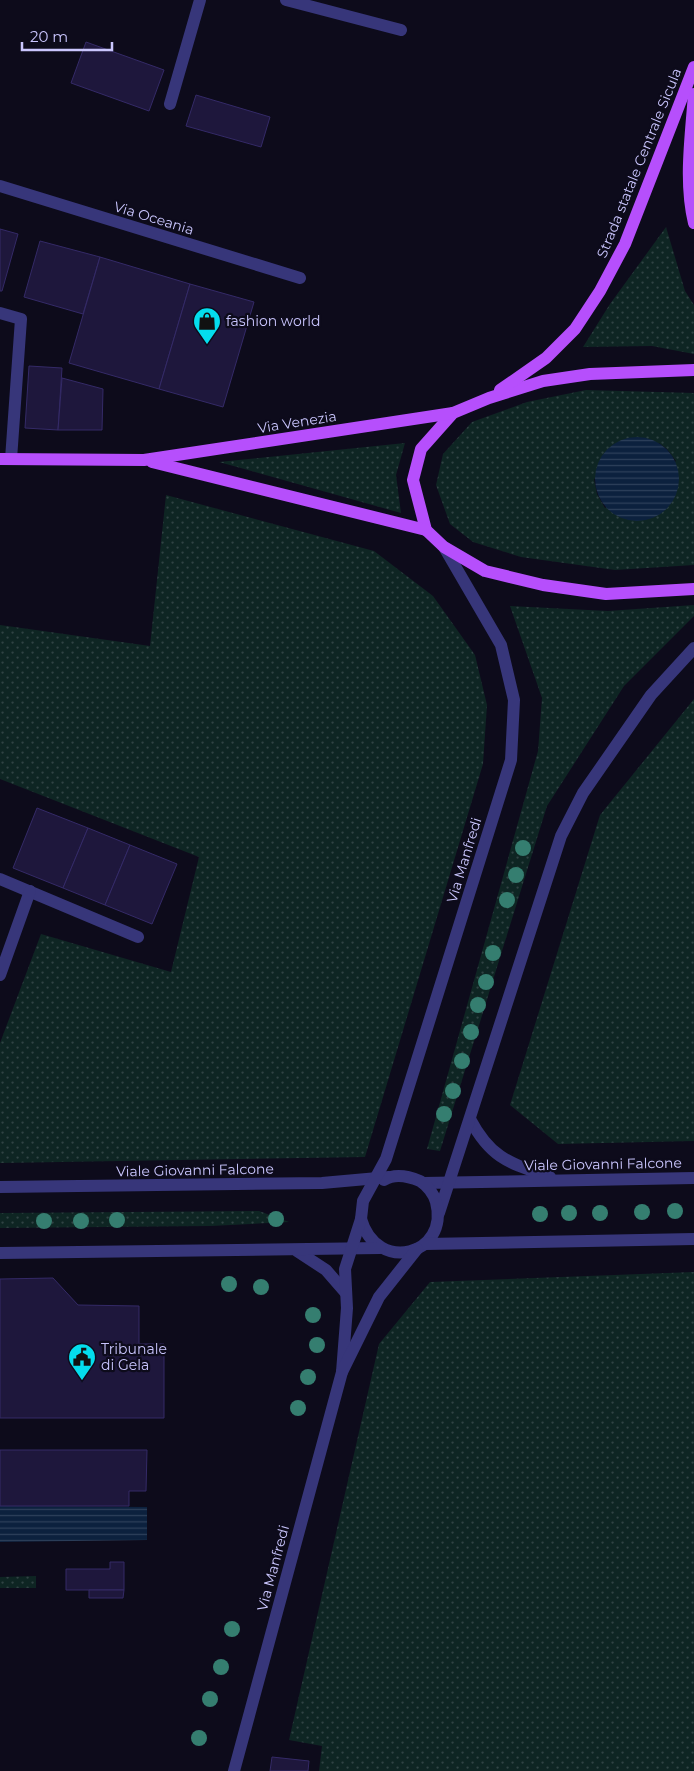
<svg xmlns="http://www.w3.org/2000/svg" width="694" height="1771" viewBox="0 0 694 1771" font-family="Montserrat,sans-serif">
<defs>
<pattern id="grass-dots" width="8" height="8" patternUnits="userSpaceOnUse" patternTransform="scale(1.25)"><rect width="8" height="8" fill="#0e2523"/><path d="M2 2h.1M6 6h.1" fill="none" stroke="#304344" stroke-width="1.8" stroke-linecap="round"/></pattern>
<pattern id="water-rules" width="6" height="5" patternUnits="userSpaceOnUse" patternTransform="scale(1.25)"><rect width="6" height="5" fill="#0c213e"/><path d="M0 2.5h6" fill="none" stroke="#2e405b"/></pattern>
</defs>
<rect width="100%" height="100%" fill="#0d0b1b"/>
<g fill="url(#grass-dots)" fill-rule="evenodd">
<polygon points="666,227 685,291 694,305 694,354 652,346 583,347 610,304"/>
<path d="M 586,390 L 694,393 L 694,565 L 615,570 L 521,557 L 473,542 L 450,524 L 436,485 L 443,454 L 472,422 L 527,402 ZM 659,443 L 667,449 L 676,461 L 605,508 L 597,494 L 594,479 Z"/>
<polygon points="405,443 396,475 401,513 219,462"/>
<polygon points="166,495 374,551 433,596 475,655 487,705 483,764 365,1157 0,1163 0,1043 41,934 171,972 199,857 0,779 0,625 150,646"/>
<polygon points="694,605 694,616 624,686 547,806 440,1151 427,1149 538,751 542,698 510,606 608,611"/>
<polygon points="694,699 694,1141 558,1144 510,1105 600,815"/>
<polygon points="259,1211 289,1222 211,1226 0,1228 0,1213"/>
<polygon points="694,1272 694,1771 319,1771 322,1746 289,1740 379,1344 430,1282"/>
<polygon points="36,1576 36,1588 0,1588 0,1577"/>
</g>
<g fill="url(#water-rules)">
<circle cx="637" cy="479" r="42"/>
<polygon points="0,1506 147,1507 147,1540 0,1542"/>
</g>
<g fill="#1e173c" stroke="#342a67">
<polygon points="86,42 164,70 149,111 71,83"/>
<polygon points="196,95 270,117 261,147 186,126"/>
<polygon points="0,229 18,234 2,291 0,291"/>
<polygon points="40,241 100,257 83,314 24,297"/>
<polygon points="100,257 190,284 159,389 69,363"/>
<polygon points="190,284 254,302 223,407 159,389"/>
<polygon points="29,366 62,368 58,430 25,428"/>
<polygon points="62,378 103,389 102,430 58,430"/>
<polygon points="37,808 88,828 63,888 13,868"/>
<polygon points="88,828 130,845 105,905 63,888"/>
<polygon points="130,845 177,864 152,924 105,905"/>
<polygon points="53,1278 78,1305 139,1306 139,1344 164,1344 164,1418 0,1418 0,1279"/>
<polygon points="0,1450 147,1450 146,1491 129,1491 129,1506 0,1506"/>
<polygon points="110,1562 124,1562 124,1590 66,1590 66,1569 110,1569"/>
<polygon points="89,1590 124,1590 123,1598 89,1598"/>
<polygon points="272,1757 309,1761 308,1771 270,1771"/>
</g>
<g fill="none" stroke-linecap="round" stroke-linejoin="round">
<g stroke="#37367a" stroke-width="12">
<polyline points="286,0 401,30"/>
<polyline points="170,104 200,0"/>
<polyline points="0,186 300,278"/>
<polyline points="0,313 21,319 11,459"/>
<polyline points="0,879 138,937"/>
<polyline points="0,975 30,891"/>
<path d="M 470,1119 C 491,1159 510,1163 550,1177"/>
<polyline points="423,1183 694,1178"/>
<polyline points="0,1187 322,1183 389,1177"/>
<polyline points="439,1213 561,836 583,793 651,695 694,648"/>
<path d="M 361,1219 C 377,1275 450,1255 436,1202 C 434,1194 427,1185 420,1181 C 408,1176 395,1173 384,1180"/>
<polyline points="425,1244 694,1239"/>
<polyline points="297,1251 326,1270 346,1293"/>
<polyline points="0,1253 380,1248"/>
<polyline points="342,1372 347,1308 345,1269 361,1219 363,1201 386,1159 511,760 514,700 501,645 444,547"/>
<polyline points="234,1771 342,1372 379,1297 417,1249"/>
</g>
<g stroke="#b64ffc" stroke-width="12">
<path d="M 694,94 C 691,136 684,182 694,223"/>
<polyline points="694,370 590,374 543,381 489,398 453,413 421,449 413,480 426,530 444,547 485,571 543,585 606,594 694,589"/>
<polyline points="500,390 546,358 575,329 600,291 625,244 694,67"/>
<polyline points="0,459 144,460 453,413"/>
<polyline points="152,462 426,530"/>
</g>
</g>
<g fill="#357e70">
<circle cx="523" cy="848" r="8"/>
<circle cx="516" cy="875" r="8"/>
<circle cx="507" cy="900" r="8"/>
<circle cx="493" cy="953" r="8"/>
<circle cx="486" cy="982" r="8"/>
<circle cx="478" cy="1005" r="8"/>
<circle cx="471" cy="1032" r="8"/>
<circle cx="462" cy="1061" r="8"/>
<circle cx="453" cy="1091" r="8"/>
<circle cx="444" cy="1114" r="8"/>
<circle cx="675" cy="1211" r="8"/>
<circle cx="642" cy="1212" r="8"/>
<circle cx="569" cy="1213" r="8"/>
<circle cx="600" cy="1213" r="8"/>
<circle cx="540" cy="1214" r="8"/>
<circle cx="276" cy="1219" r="8"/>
<circle cx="117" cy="1220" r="8"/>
<circle cx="44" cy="1221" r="8"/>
<circle cx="81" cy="1221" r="8"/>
<circle cx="229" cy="1284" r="8"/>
<circle cx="261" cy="1287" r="8"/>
<circle cx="313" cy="1315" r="8"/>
<circle cx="317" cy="1345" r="8"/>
<circle cx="308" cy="1377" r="8"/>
<circle cx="298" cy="1408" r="8"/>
<circle cx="232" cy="1629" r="8"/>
<circle cx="221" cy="1667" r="8"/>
<circle cx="210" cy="1699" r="8"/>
<circle cx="199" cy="1738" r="8"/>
</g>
<defs>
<g id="shop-pin" transform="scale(1.4375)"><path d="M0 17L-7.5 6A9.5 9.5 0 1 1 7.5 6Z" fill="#04dded" stroke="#0d0b1b"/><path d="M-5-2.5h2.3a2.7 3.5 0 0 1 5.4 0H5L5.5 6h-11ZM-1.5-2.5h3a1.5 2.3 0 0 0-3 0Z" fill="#111"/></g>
<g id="civic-pin" transform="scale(1.4375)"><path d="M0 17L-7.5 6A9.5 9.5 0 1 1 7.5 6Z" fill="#04dded" stroke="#0d0b1b"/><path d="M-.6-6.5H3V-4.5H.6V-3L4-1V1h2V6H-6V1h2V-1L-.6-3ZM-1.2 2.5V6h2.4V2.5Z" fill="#111"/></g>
</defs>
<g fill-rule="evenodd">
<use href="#shop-pin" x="207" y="321"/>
<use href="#civic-pin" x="82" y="1357"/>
</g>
<g text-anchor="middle" stroke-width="4.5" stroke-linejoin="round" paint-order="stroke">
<g font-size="14" fill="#cac6fe" stroke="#0d0b1b">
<text transform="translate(639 163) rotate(-68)" y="5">Strada statale Centrale Sicula</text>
<text transform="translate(154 218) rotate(17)" y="5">Via Oceania</text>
<text transform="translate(297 422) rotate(-9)" y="5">Via Venezia</text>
<text transform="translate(464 860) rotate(-73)" y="5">Via Manfredi</text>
<text transform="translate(603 1164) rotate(-1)" y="5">Viale Giovanni Falcone</text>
<text transform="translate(195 1170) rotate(-1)" y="5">Viale Giovanni Falcone</text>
<text transform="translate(273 1568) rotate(-75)" y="5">Via Manfredi</text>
</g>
<g font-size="14" fill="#cac6fe" stroke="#0d0b1b" text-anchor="start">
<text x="226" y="326">fashion world</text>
<text x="101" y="1354">Tribunale<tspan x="101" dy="16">di Gela</tspan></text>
</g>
</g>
<path d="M22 42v8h90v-8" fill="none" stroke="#cac6fe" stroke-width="2.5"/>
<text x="30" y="42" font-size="15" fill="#cac6fe" stroke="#0d0b1b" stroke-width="4" paint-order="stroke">20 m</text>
</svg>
